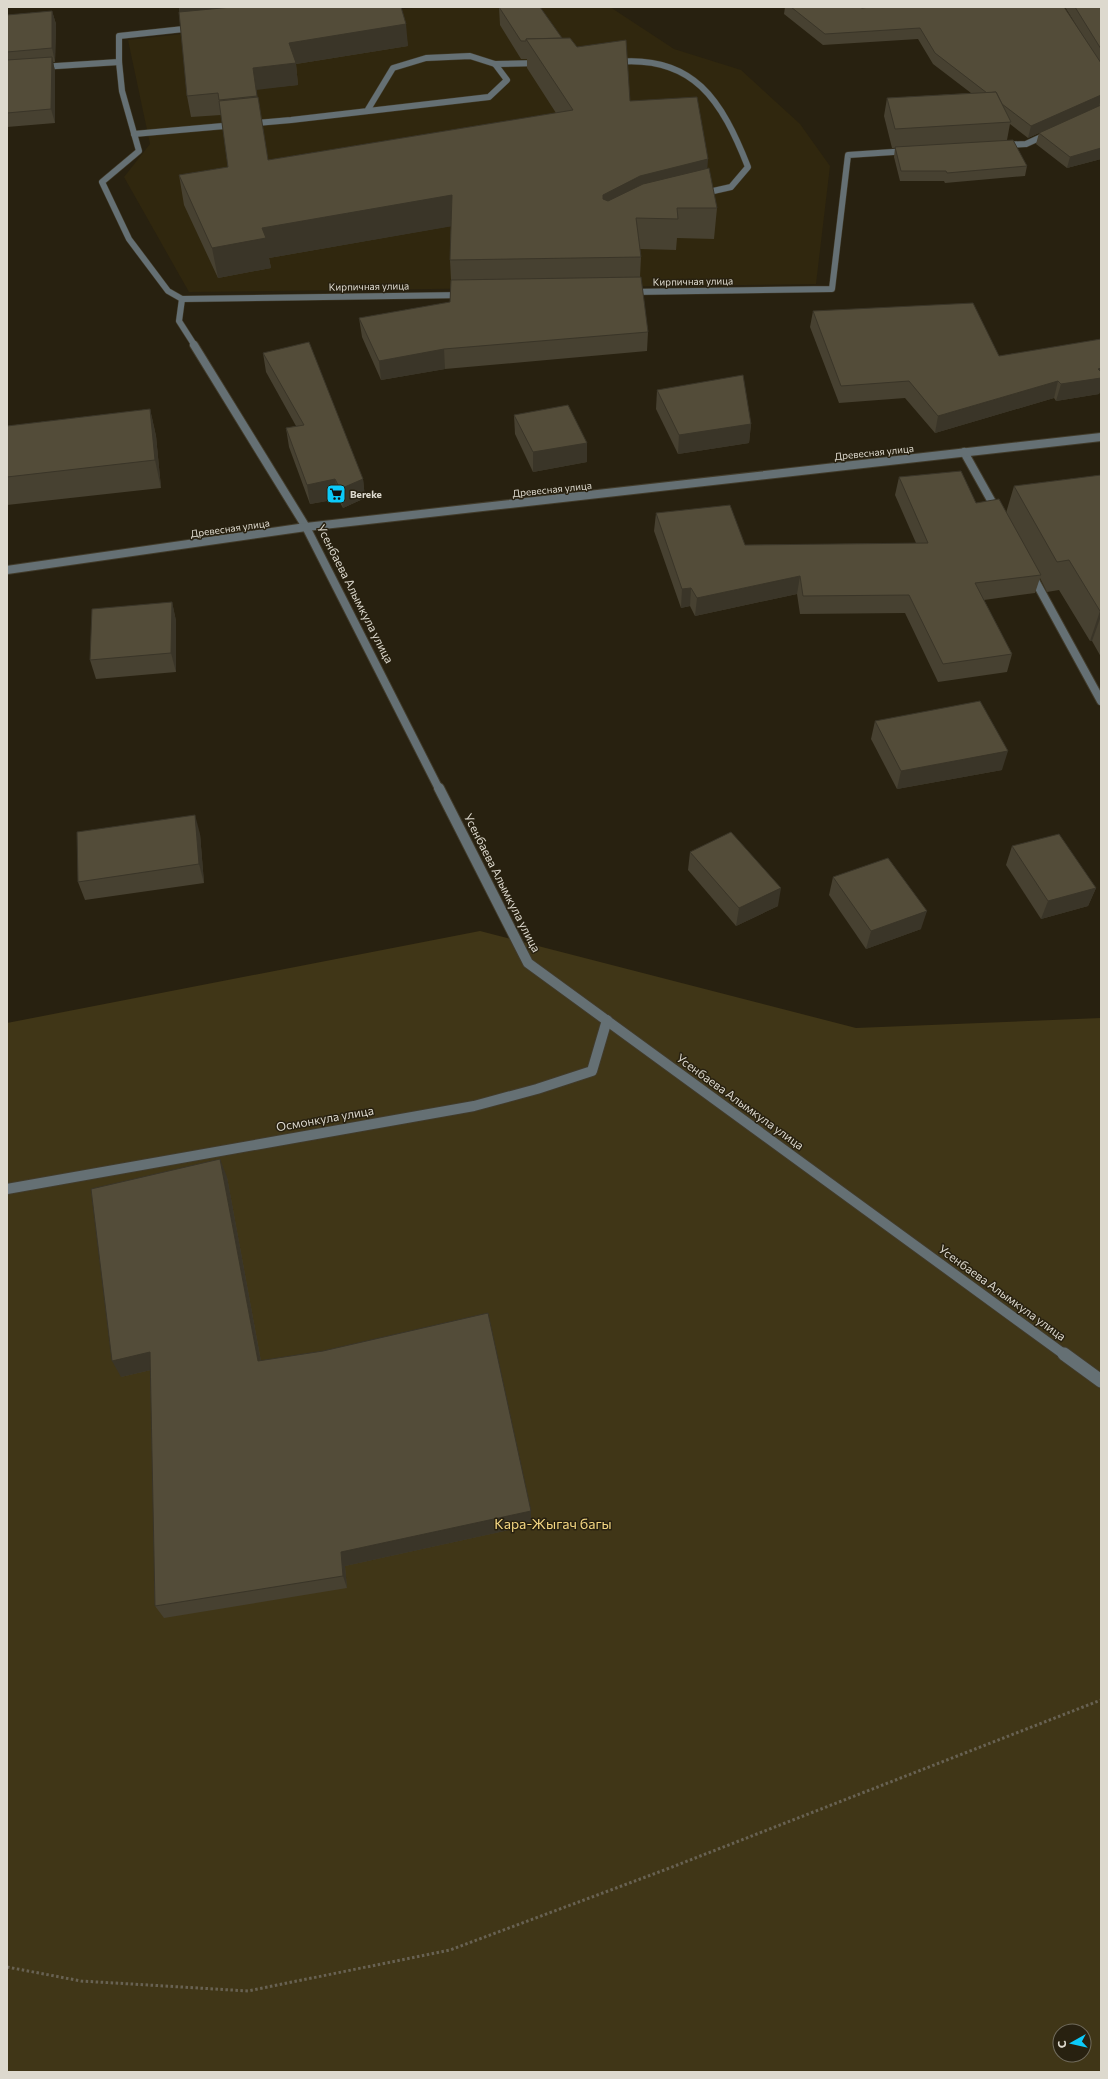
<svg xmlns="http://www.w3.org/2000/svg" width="1108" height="2079" viewBox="0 0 1108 2079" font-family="Commissioner,sans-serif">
<rect width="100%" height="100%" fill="#282110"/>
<polygon fill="#30270e" points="422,7 610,7 674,49 741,70 800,124 830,166 816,284 189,292 124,177 150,144 128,40"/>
<path fill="#403617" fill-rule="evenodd" d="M 480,931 L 856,1028 L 1101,1018 L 1101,2072 L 7,2072 L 7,1023 ZM 1060,2031 L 1084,2031 L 1084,2055 L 1060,2055 Z"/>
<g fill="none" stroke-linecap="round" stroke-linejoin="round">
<g stroke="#413b2b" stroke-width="7">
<g id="minor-far3">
<polyline points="119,62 122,91 139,151 102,182 129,239 168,291 182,299"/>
<path d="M 615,62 C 694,54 722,101 748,167 L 731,187 L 700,194"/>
<polyline points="495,64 539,63"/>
<polyline points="41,67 119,62 119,36 193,28"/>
<polyline points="134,134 291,120 489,97 507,80 495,64 470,56 426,58 393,68 367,111"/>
<polyline points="1002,145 1026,144 1050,133"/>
<polyline points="630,292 832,289 848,155 908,151"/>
<polyline points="195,346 179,321 182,299 464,295"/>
</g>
</g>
<g stroke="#413b2b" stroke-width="10">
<g id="minor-far2">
<polyline points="194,345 306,527 439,789"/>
<polyline points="964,452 997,511"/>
<polyline points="7,570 306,527 1101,437"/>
<polyline points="1032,575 1101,701"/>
</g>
</g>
<g stroke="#413b2b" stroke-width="12">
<g id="minor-far1">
<polyline points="439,788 528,963 1065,1355"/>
<polyline points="7,1189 474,1106 537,1089 592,1071 607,1020"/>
</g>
</g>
<g stroke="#413b2b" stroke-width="15">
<polyline id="minor" points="1064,1354 1101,1381"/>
</g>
<polyline stroke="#686253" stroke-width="3" stroke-dasharray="2.5 2.5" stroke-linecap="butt" points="7,1967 81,1981 248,1991 450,1950 667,1869 1101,1700"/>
<use href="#minor-far3" stroke="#657074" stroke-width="6"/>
<use href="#minor-far2" stroke="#657074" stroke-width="8"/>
<use href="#minor-far1" stroke="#657074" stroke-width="10"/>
<use href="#minor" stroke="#657074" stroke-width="13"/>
</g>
<g fill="#474131">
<polygon points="179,7 401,7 408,46 296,64 298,85 256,89 268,160 556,113 527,68 527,59 521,59 500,25 499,7 562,38 577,47 630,101 707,168 717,208 714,239 677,238 676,250 640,249 641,257 640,277 648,332 647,351 445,369 381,380 362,337 359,318 450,302 451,280 450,260 451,226 269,258 271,268 218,278 184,205 179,175 228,167 221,115 191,117 187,96"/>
<polygon points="785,7 1064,7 1089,46 1065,7 1101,7 1101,159 1067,168 1036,144 1039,133 1028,138 1010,124 1007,140 1027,166 1025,176 945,183 944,181 900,181 894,157 895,148 892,148 884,116 887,98 971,93 933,64 918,39 823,45 784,14"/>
<polygon points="52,11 56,24 55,62 53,62 55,71 55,123 7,127 7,15"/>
<polygon points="813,311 999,356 1101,339 1101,389 1099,394 1056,401 1054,398 935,433 905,398 839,403 810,327"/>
<polygon points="263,353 363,479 365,498 343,508 338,499 310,504 289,447 286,428 296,426 266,372"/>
<polygon points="657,390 751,424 749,443 678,454 656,409"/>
<polygon points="150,409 156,436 161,488 7,505 7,426"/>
<polygon points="514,415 587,443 587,462 533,472 515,434"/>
<polygon points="1101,475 1101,657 1092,641 1090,641 1059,590 1047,592 1040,578 1035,593 984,600 1012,654 1007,672 938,682 905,613 800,614 797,594 695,616 690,606 681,608 654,531 656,513 745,545 916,543 895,495 899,477 1006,513 1014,486"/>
<polygon points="172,602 176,621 176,672 96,679 90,660"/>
<polygon points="875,721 1002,770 897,789 871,739"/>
<polygon points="200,834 204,883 85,900 78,882"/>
<polygon points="1012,846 1096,888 1088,906 1041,919 1006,865"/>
<polygon points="690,852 778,906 736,926 688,870"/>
<polygon points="833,877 921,929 866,949 829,895"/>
<polygon points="227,1177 261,1361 531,1511 531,1525 345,1566 347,1588 164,1618 155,1606 151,1370 121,1377"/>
</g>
<g fill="#3a3528">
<polygon points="179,7 337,7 182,25"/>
<polygon points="52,11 56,24 55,62 52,48"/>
<polygon points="406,24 408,46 296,64 298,85 256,90 253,68 289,43"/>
<polygon points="52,57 55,71 55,123 51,109"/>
<polygon points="1101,95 1101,99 1099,106 1028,138 1031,126"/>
<polygon points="1101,148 1101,159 1067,168 1070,157"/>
<polygon points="708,159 706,189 602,225 603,195 640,176"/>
<polygon points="452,195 453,226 269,258 271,268 218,278 212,248 262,228"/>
<polygon points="444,349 445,369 381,380 379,361"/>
<polygon points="1101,368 1101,389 1099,394 1056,401 1061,384"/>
<polygon points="1058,381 1054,398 935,433 938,416"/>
<polygon points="150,409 156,436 161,488 155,460"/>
<polygon points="751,424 749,443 678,454 679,435"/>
<polygon points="587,443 587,462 533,472 533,452"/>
<polygon points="335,479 338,499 310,504 307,485"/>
<polygon points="363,479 365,498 343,508 340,489"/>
<polygon points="800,576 797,594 695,616 697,598"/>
<polygon points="691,588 690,606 681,608 682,589"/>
<polygon points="172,602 176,621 176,672 171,653"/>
<polygon points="1100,611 1101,611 1101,616 1092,641 1090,641"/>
<polygon points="1008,751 1002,770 897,789 901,771"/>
<polygon points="195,815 200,834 204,883 199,864"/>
<polygon points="781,888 778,906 736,926 739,908"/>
<polygon points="1096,888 1088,906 1041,919 1048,901"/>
<polygon points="927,911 921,929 866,949 871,931"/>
<polygon points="220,1159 227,1177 264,1378 258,1361"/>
<polygon points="150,1352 159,1368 121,1377 112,1361"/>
<polygon points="531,1511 531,1525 345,1566 347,1588 343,1576 341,1552"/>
</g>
<g fill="#534c39" stroke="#3a3528">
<polygon points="232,7 401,7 406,24 289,43 296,63 253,68 257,96 219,100 218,93 187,96 179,12"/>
<polygon points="499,7 540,7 562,38 526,39 526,41 521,41"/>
<polygon points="791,7 860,7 862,8 870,7 1064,7 1101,63 1101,95 1031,126 1002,104 996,92 987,93 935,53 920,28 825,34"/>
<polygon points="1075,7 1101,7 1101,49"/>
<polygon points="52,11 52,48 7,52 7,15"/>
<polygon points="570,38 577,47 626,40 630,101 697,97 708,159 640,176 603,195 603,199 608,201 643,184 709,168 717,208 677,208 678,219 636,218 641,257 450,260 452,195 262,228 266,238 212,248 179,175 228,167 219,101 258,97 268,160 573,110 526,39"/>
<polygon points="52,57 51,109 7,113 7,60"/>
<polygon points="996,92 1011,122 895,129 887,98"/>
<polygon points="1101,105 1101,148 1070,157 1039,133"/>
<polygon points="1013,140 1027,166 947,173 946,171 901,171 895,147"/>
<polygon points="641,277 648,332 444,349 379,361 359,318 450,302 451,280"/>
<polygon points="973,303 999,356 1101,339 1101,368 1098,369 1101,372 1101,378 1061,384 1058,381 938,416 909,381 841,386 813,311"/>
<polygon points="309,342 363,479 340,489 335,479 307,485 286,428 304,425 263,353"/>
<polygon points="743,375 751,424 679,435 657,390"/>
<polygon points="568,405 587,443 533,452 514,415"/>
<polygon points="150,409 155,460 7,477 7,426"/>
<polygon points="961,471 976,503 999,499 1041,575 975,583 1012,654 943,664 909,595 803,596 800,576 697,598 691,588 682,589 656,513 730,505 745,545 928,543 899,477"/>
<polygon points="1101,475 1101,611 1100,611 1069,560 1057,562 1014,486"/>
<polygon points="172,602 171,653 90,660 92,609"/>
<polygon points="980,701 1008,751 901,771 875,721"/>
<polygon points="195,815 199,864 78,882 77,832"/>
<polygon points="731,832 781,888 739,908 690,852"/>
<polygon points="1059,834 1096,888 1048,901 1012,846"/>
<polygon points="888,858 927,911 871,931 833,877"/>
<polygon points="220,1159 258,1361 323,1351 488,1313 531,1511 341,1552 343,1576 155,1606 150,1352 112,1361 91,1189"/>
</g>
<defs>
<g id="supermarket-square" transform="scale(1)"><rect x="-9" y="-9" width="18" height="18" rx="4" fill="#0ccafa" stroke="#282110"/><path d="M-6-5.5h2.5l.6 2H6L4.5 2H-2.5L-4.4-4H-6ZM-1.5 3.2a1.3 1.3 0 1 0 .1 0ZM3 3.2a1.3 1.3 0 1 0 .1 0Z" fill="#111"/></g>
</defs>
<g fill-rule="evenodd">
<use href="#supermarket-square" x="336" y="494"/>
</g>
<g text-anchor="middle" stroke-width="3" stroke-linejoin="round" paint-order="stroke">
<g font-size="10" fill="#ddd9ce" stroke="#282110">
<text transform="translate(693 281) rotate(-1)" y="4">Кирпичная улица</text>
<text transform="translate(369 286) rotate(-1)" y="4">Кирпичная улица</text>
<text transform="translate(874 452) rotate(-6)" y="4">Древесная улица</text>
<text transform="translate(552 489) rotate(-6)" y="4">Древесная улица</text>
<text transform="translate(230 528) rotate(-8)" y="4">Древесная улица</text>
</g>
<g font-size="10" font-weight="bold" fill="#ddd9ce" stroke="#282110" text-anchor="start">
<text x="350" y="498">Bereke</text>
</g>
<g font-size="12" fill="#ddd9ce" stroke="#282110">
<text transform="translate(355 594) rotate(63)" y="4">Усенбаева Алымкула улица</text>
<text transform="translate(502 883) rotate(63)" y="4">Усенбаева Алымкула улица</text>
<text transform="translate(740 1102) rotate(36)" y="4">Усенбаева Алымкула улица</text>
<text transform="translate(325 1119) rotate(-10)" y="4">Осмонкула улица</text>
<text transform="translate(1002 1293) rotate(36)" y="4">Усенбаева Алымкула улица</text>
</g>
<g font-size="14" fill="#f4d682" stroke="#282110">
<text x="553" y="1529">Кара-Жыгач багы</text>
</g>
</g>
<rect width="1108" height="2079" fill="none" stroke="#ddd9ce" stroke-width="16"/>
<g transform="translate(1072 2043) rotate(262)"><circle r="19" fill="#282110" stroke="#706b5c"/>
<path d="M0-3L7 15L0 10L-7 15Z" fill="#0ccafa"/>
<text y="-6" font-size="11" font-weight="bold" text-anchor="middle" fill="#ddd9ce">С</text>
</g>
</svg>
